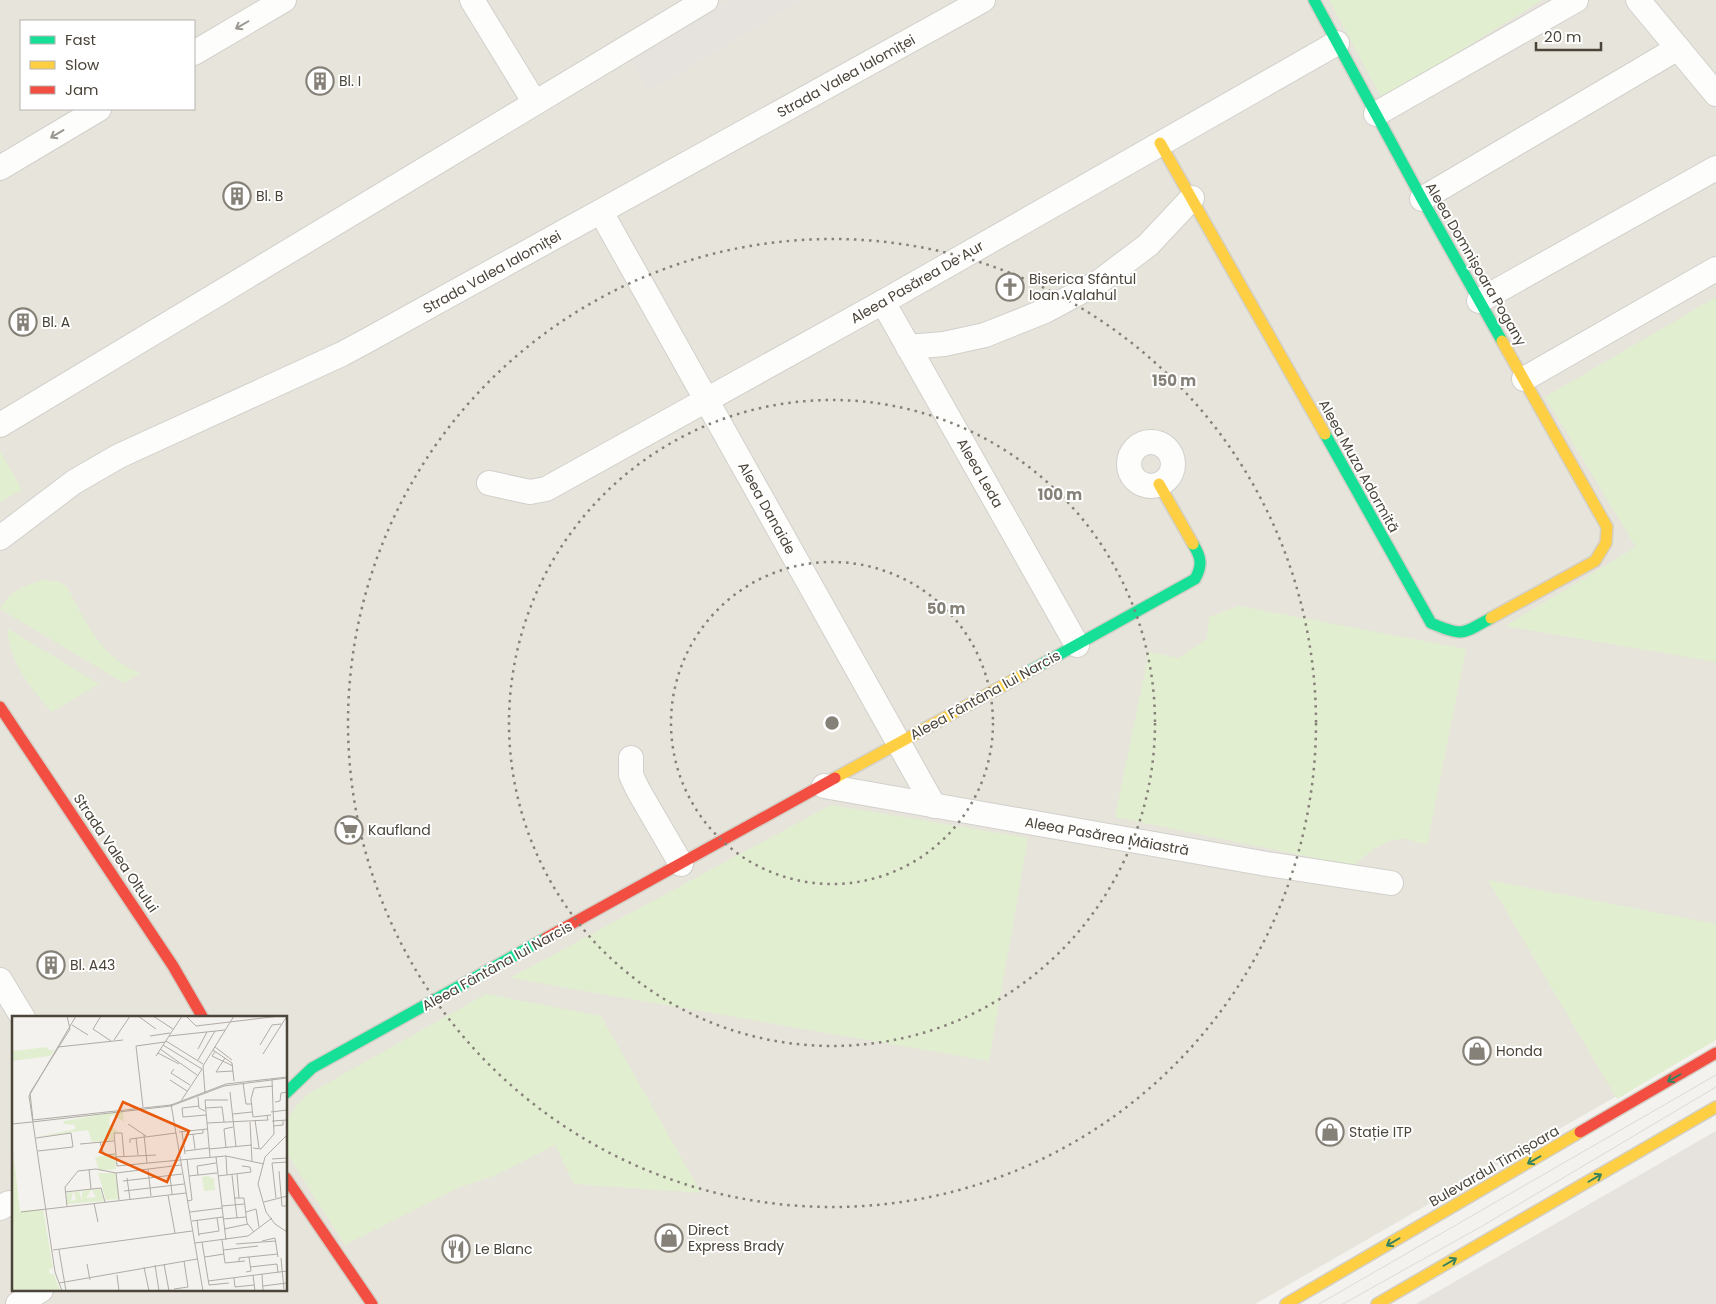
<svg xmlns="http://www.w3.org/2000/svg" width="1716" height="1304" viewBox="0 0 1716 1304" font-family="Poppins,sans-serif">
<rect width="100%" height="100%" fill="#f4f2ee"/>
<path fill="#e7e4dc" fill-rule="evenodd" d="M 0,0 L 1716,0 L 1716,1039 L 1255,1304 L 0,1304 ZM 21,21 L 194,21 L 194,109 L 21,109 ZM 14,1018 L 286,1018 L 286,1290 L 14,1290 Z"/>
<polygon fill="#e6e2de" points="1716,1131 1716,1304 1416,1304"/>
<g fill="#e1eecf">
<polygon points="1329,0 1542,0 1382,99"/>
<polygon points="1716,297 1716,662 1505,626 1636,547 1545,397"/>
<polygon points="0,451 22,490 0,502"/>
<path d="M 46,580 L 59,582 L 66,586 C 72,594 74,602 79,610 C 94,637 110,661 140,673 L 124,683 L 0,609 C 9,591 28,583 46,580 Z"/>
<path d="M 1239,606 L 1466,649 L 1427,845 C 1419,843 1407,838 1399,839 C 1382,841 1366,854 1354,866 L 1115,817 L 1149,652 L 1178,658 L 1207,639 L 1209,617 Z"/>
<path d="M 7,628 L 99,684 L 52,712 C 28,685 11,665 7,628 Z"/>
<polygon points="831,805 1028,838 989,1061 510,978"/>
<polygon points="1488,880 1716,924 1716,1040 1617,1099"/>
<polygon points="486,994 601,1016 701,1193 574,1184 555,1145 494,1176 460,1187 345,1245 286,1152 286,1123 297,1105 308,1094"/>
</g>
<polygon fill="#e6e3df" points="733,0 801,0 650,91 631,61"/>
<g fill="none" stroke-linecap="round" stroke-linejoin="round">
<g stroke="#d2d0cb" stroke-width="26">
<g id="street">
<polyline points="472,0 535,103"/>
<polyline points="1638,0 1716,94"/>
<polyline points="194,53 284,0"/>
<polyline points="1376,114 1576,0"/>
<polyline points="0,168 99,109"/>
<polyline points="1422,199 1678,48"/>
<polyline points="601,212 934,806"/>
<polyline points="1479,301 1716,168"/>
<polyline points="883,302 1077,645"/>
<polyline points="908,347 944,344 985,335 1045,311 1099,282 1148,245 1192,198"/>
<polyline points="1524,379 1716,269"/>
<polyline points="0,425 706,0"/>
<circle cx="1151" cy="464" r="22"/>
<polyline points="489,483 530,492 546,489 883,302 1337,43"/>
<polyline points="0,538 74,482 119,456 342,354 368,340 983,0"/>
<polyline points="631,758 631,775 638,790 681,864"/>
<polyline points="824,786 1267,864 1391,883"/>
<polyline points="0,980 23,1018"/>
<polyline points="0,1208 9,1203"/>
<polyline points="18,1304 41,1290"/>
</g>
</g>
<g stroke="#d3cfc5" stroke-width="14">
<g id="fast">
<polyline points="1314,0 1422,199 1502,341"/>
<path d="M 1325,434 L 1431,623 C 1463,637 1462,634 1491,618"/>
<path d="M 1026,673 L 1195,579 C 1203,565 1201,557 1193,544"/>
<polyline points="286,1093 312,1068 546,938"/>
</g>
</g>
<g stroke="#d3cfc5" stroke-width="14">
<g id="slow">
<polyline points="1160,143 1325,434"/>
<polyline points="1159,484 1193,544"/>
<polyline points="1491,618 1595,561 1606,543 1607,527 1502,341"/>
<polyline points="835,778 1026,673"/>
<polyline points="1286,1304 1580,1132"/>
<polyline points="1377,1304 1716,1107"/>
</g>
</g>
<g stroke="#d3cfc5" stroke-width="14">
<g id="jam">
<polyline points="0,707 173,966 203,1018"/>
<polyline points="546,938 835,778"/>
<polyline points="1580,1132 1716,1053"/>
<polyline points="286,1178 372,1304"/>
</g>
</g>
<use href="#street" stroke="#fdfdfc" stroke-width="24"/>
<use href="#fast" stroke="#16e098" stroke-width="11"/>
<use href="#slow" stroke="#ffcf43" stroke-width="11"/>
<use href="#jam" stroke="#f24e42" stroke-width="11"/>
<g stroke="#dbdbda" stroke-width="1">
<polyline points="1319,1304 1716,1075"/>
<polyline points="1343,1304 1484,1225 1716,1087"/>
</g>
</g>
<defs><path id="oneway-shaft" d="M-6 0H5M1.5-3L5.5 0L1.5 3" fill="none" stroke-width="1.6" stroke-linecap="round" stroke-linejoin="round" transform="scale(1.25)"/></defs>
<g stroke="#9b9791">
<use href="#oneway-shaft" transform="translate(242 25) rotate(150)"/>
<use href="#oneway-shaft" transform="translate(57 134) rotate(149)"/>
</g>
<g stroke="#36825f">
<use href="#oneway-shaft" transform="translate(1674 1078) rotate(150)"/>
<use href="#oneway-shaft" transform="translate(1534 1160) rotate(150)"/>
<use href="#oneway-shaft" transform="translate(1595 1178) rotate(-30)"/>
<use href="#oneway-shaft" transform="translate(1393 1242) rotate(150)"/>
<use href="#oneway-shaft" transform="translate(1450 1262) rotate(-30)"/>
</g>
<g fill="none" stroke="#868178" stroke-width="2.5" stroke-dasharray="2.5 5">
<circle cx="832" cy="723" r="161"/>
<circle cx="832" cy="723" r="323"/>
<circle cx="832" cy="723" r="484"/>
</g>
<defs>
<g id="building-ring" transform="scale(1.4375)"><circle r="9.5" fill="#fff" stroke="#868178" stroke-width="1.5"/><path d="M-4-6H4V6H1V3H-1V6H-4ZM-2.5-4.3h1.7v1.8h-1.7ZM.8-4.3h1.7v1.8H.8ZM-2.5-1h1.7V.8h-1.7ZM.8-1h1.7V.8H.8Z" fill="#868178"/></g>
<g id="church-ring" transform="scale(1.4375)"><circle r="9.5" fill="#fff" stroke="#868178" stroke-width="1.5"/><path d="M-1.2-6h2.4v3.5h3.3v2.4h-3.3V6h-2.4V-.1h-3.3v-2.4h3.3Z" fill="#868178"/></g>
<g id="supermarket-ring" transform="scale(1.4375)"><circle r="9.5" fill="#fff" stroke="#868178" stroke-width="1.5"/><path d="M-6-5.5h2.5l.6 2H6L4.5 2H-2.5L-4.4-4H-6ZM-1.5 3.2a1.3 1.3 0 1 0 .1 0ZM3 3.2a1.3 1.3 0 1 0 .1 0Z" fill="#868178"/></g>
<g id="shop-ring" transform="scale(1.4375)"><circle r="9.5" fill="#fff" stroke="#868178" stroke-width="1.5"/><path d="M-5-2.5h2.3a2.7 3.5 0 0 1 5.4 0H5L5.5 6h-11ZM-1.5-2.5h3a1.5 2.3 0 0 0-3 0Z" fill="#868178"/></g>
<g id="restaurant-ring" transform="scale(1.4375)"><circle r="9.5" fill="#fff" stroke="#868178" stroke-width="1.5"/><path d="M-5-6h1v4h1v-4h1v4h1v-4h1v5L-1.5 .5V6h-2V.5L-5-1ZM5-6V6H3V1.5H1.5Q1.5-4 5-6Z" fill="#868178"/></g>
</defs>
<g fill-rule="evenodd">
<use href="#building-ring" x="320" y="81"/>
<use href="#building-ring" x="237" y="196"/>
<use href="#church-ring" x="1010" y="287"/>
<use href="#building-ring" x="23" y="322"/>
<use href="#supermarket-ring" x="349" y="830"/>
<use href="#building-ring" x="51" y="965"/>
<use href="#shop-ring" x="1477" y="1051"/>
<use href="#shop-ring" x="1330" y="1132"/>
<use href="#shop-ring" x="669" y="1238"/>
<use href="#restaurant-ring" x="456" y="1249"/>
</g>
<g text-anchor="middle" stroke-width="4" stroke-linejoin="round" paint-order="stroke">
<g font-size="14" fill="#4b4439" stroke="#fff">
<text transform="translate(846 76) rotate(-29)" y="5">Strada Valea Ialomiței</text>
<text transform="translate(1476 264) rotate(60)" y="5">Aleea Domnișoara Pogany</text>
<text transform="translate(492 272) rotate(-29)" y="5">Strada Valea Ialomiței</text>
<text transform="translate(917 282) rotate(-30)" y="5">Aleea Pasărea De Aur</text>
<text transform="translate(1359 466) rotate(61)" y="5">Aleea Muza Adormită</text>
<text transform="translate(980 473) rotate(60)" y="5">Aleea Leda</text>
<text transform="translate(767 508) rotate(61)" y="5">Aleea Danaide</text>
<text transform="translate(985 695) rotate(-29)" y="5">Aleea Fântâna lui Narcis</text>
<text transform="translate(1107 836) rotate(10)" y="5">Aleea Pasărea Măiastră</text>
<text transform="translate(116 853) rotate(56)" y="5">Strada Valea Oltului</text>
<text transform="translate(497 966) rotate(-29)" y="5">Aleea Fântâna lui Narcis</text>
<text transform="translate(1494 1166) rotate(-30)" y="5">Bulevardul Timișoara</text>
</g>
<g font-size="14" fill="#4b4439" stroke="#fff" text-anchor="start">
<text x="339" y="86">Bl. I</text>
<text x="256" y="201">Bl. B</text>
<text x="1029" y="284">Biserica Sfântul<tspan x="1029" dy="16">Ioan Valahul</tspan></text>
<text x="42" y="327">Bl. A</text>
<text x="368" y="835">Kaufland</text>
<text x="70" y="970">Bl. A43</text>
<text x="1496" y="1056">Honda</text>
<text x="1349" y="1137">Stație ITP</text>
<text x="688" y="1235">Direct<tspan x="688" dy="16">Express Brady</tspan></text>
<text x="475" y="1254">Le Blanc</text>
</g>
</g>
<g transform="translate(12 1016)">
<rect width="275" height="275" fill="#f4f2ee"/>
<path d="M 35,31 L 37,34 L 42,34 L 38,40 L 0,45 L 0,35 ZM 111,95 L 112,106 L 101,99 L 98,101 L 97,109 L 107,116 L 101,117 L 102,124 L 80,126 L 76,114 L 25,121 L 63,113 L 63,109 L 51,108 L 52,105 ZM 0,126 L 8,195 L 31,193 L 41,252 L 37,253 L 38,258 L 42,258 L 48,275 L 0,275 ZM 103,138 L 104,153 L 87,155 L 83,141 ZM 86,157 L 103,157 L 107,183 L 94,184 ZM 196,160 L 202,163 L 203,174 L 192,175 L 190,161 ZM 88,173 L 92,185 L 55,188 L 55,177 L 61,176 L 59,185 L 64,184 L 62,176 L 67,175 L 70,185 L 70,175 L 79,174 L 74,182 L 84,181 L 80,174 Z" fill="#e1eecf"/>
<path fill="none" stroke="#b0aca6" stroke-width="1" d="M 55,0 L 58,13 L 18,77 L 21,104 L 159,89 L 214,68 L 275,61M 89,0 L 81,13 L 99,25M 126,0 L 144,13M 141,0 L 161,13M 174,0 L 184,10 L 268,0M 60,9 L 76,19M 138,20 L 158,17M 157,20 L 213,14M 102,24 L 118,0M 154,25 L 191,48M 151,29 L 190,53 L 169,85M 248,29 L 260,9 L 269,8M 46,31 L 111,24M 203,31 L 220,44M 148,33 L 185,59M 186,33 L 195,16M 201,34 L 220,47 L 222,65M 203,36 L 200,40 L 221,50M 146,37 L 167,48M 251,38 L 275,0M 144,40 L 170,0M 213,42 L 204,56 L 221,55M 186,44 L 203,15M 162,53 L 159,57 L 178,69M 158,64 L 175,75M 231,67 L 234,88 L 239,88M 218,76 L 224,131M 193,77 L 191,50 L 222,0M 186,81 L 187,92 L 193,95M 263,86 L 268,85 L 269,77 L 275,76M 159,88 L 191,275M 187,90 L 170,92 L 171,101 L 194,99M 131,91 L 124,30 L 153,26M 193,92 L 210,91 L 212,106M 259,96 L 275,94M 221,98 L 240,96M 259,99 L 241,101 L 239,83 L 242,72 L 261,70M 243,104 L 247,132M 260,105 L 275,104M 20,106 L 159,90 L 212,70 L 275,62M 238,106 L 240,145M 195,107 L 256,104 L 255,100M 0,108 L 20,106M 116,108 L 134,120M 261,110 L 271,109 L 271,104M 167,116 L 195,113M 170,116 L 173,138M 181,118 L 183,133M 132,119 L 135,147M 175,119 L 191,117 L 191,113M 275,119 L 253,141 L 246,168 L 254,196 L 263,208 L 275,216M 24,122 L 59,117 L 61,131 L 26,135M 124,122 L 126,139M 88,126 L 92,139 L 103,138M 118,127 L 118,123 L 164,117M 68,128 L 102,125M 214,132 L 212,113 L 221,111M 241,132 L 249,133 L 262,118 L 260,63M 197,133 L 240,129M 173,135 L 197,132M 112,140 L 110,117 L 102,117 L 105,150 L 168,144M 214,140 L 215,159M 103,141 L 144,139M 198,141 L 193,84 L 216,84M 204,141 L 214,224M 175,143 L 180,184 L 175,185M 260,143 L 275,142M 168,144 L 214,140 L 252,148M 77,153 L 79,173M 136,153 L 139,180M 267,155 L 270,190 L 275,190M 104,157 L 107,184M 225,158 L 227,182M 186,159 L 185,150 L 204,147M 220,159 L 225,202M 158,160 L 160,178M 177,160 L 205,157M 206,160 L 239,156 L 238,151 L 230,150M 115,162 L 118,183M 111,165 L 170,158M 112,175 L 172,168M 53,176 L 89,172 L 93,186M 156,179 L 163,217M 222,182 L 232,182 L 235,207 L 242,216M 264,182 L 260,147 L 275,146M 252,186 L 275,180M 82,187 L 86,206M 55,190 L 53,171 L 66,155 L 84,153 L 104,157 L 169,149M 210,190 L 232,188M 9,196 L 174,177M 178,196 L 210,192M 234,196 L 244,193 L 247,211M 211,203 L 234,201M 185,204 L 187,220M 180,205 L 211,201M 212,213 L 236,208M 187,218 L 207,215 L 205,202M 210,224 L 213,247 L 233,245M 250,225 L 263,222 L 266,241M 190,226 L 197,269 L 217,267M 183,227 L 236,220 L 260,202M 224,228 L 264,225M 41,234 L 180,215M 47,234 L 54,275M 211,234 L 246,230M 193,241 L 212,238M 269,242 L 272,273M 227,246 L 227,242 L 266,238M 75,248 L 78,264M 152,248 L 157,275M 143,249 L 147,275M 132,251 L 137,275M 238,251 L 265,248 L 266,257M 234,256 L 239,255 L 237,241M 250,258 L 251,275M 105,259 L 107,275M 241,259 L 243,275M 222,262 L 223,271 L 242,269M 196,265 L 275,255M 47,267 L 185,243M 251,270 L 275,267M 162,273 L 176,271 L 172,245M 50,275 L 43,256 L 17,80 L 64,0"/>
<path fill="#e8590c" fill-opacity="0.15" stroke="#e8590c" stroke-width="2.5" d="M 111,86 L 177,115 L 155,166 L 88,136 Z"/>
<rect width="275" height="275" fill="none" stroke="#4b4439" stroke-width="2.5"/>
</g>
<circle cx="832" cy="723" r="8" fill="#868178" stroke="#fff" stroke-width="2.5"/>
<g font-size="15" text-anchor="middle" font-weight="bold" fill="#868178" stroke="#fff" stroke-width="4" stroke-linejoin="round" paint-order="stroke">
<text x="1174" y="386">150 m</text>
<text x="1060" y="500">100 m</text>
<text x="946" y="614">50 m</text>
</g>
<rect x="20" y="20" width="175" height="90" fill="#ffffff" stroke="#b7b4b0"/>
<rect x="30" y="36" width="25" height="8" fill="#16e098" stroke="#b7b4b0"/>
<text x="65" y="45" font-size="15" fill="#4b4439">Fast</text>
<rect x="30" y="61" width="25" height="8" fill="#ffcf43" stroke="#b7b4b0"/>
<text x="65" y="70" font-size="15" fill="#4b4439">Slow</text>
<rect x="30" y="86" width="25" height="8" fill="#f24e42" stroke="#b7b4b0"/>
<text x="65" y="95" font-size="15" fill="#4b4439">Jam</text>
<path d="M1536 42v8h65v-8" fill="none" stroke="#4b4439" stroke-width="2.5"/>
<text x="1544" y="42" font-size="15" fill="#4b4439" stroke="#ffffff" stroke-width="4" paint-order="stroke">20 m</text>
</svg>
